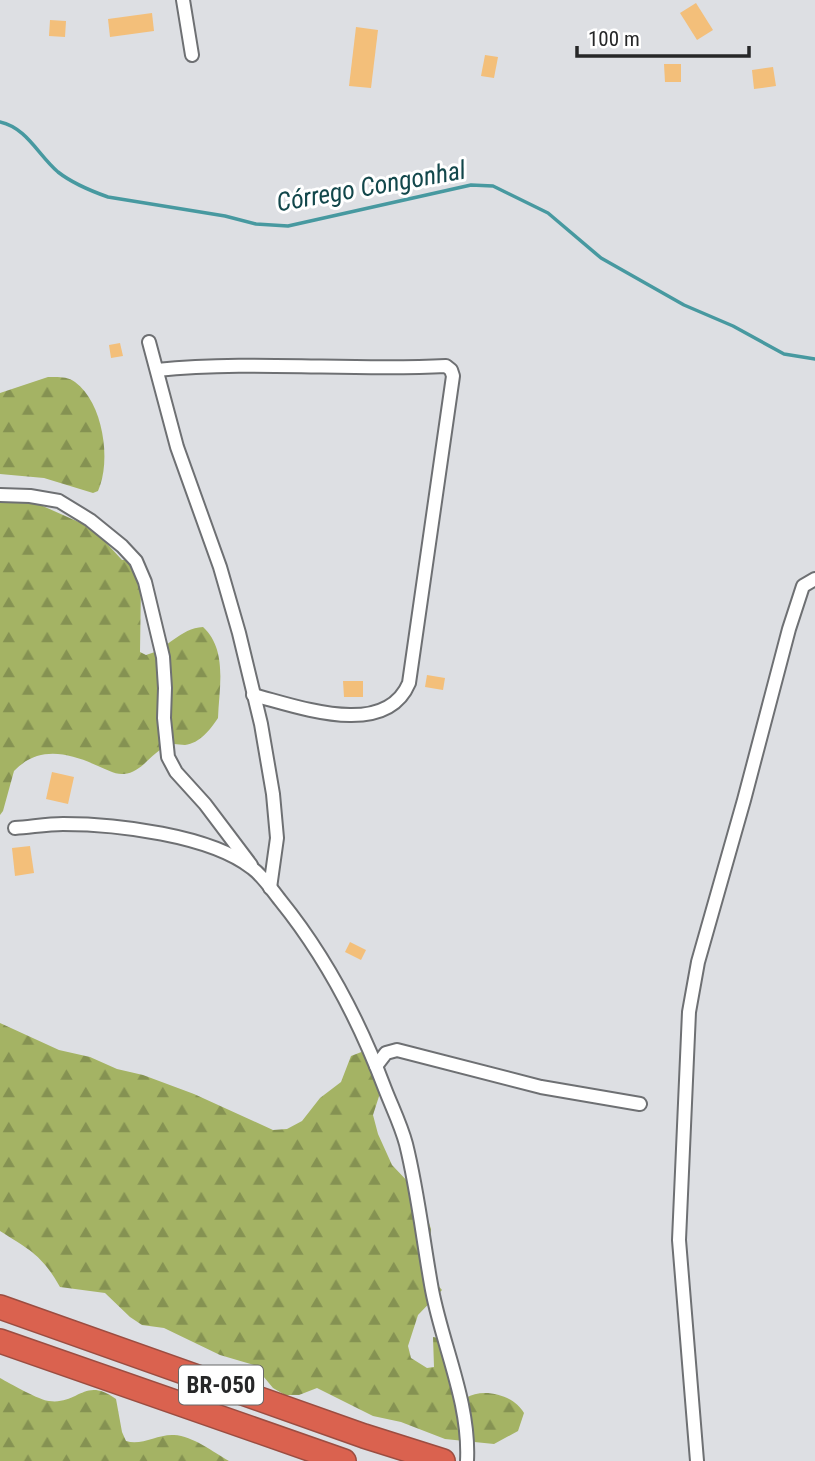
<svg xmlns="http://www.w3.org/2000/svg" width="815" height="1461" viewBox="0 0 815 1461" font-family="'Roboto Condensed',sans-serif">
<defs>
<pattern id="forest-firs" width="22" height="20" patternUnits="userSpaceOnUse" patternTransform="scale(1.75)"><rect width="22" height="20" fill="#a4b364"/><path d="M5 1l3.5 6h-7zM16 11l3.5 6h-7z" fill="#859252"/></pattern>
</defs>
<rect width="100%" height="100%" fill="#dddfe3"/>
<g fill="url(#forest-firs)">
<path d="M 48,377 C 57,377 67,376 75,382 C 103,402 112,461 98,491 L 93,493 L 44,478 L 0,474 L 0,393 Z"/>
<path d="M 0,495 L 36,503 L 81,523 L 99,535 L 122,560 L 134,559 L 141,582 L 140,652 L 146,655 C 167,650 180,628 203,627 C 228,650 219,688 218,718 C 210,730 200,743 185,745 C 179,745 174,743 169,745 C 152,751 142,773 124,774 C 115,775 106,769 98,766 C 69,753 39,745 14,771 L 3,811 L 0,815 Z"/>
<path d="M 0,1023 L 59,1050 L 90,1057 L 117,1069 L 143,1075 L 194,1094 L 273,1130 L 287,1129 L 302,1121 L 320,1098 L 341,1082 L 351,1056 L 364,1051 L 381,1090 L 373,1115 L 378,1134 L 392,1165 L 411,1185 L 429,1223 L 431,1229 L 428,1253 L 434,1281 L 442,1290 L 418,1315 L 408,1346 L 411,1358 L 427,1368 L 434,1367 L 433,1337 L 439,1338 L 466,1393 L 466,1398 C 483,1387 514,1395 524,1413 L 518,1431 L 494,1444 L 445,1439 L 401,1422 L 373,1416 L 317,1388 L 299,1395 L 285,1395 L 273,1388 L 254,1365 L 220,1355 L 164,1328 L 142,1325 L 130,1317 L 105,1293 L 60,1287 C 42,1255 30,1250 0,1231 Z"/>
<path d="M 0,1378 C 9,1383 41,1401 49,1401 C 79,1405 84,1376 116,1399 L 122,1432 L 126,1441 C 142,1446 157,1434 174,1435 C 193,1436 213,1452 229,1461 L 0,1461 Z"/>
</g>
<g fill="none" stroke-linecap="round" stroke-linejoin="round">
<path stroke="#4799a0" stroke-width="3.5" d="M 0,122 C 27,128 38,155 58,172 C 72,183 91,191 108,197 L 225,216 L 256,224 L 288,226 L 471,185 L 493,186 L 548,213 L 601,258 L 684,305 L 733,326 L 784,354 L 815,359"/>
</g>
<g fill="#f3bf7a">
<polygon points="696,3 713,30 697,40 680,13"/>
<polygon points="152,13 154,31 110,37 108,19"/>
<polygon points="50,20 66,21 65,37 49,36"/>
<polygon points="356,27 378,30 371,88 349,86"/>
<polygon points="485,55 498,57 494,78 481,76"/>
<polygon points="664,64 681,64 681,82 665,82"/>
<polygon points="773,67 776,86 754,89 752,70"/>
<polygon points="120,343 123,356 111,358 109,345"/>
<polygon points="427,675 445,678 443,690 425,687"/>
<polygon points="343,681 363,681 363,697 344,697"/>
<polygon points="52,772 74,777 68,804 46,799"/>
<polygon points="30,846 34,873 15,876 12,848"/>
<polygon points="350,942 366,950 361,960 345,952"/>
</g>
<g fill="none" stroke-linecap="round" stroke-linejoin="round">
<g stroke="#6e7073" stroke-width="16">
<g id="minor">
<polyline points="183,0 192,55"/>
<polyline points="149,342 177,447 220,567 239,633 261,724 273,794 277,838 270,888"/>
<path d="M 157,370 C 253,360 350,371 446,366 L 451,370 L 453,376 L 409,683 C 385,740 297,706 253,695"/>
<polyline points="0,495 30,496 59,501 90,520 122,546 136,561 145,582 163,657 165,688 164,718 168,757 176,772 205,804 251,865"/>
<path d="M 15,828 C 31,827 47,824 63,824 C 116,824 210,835 252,868 C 263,876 272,890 280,900 C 327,958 359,1020 385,1089 C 392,1107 401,1125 406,1144 C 418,1192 423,1241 432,1290 C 443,1347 470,1403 467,1461"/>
<polyline points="376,1066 386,1053 397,1050 541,1087 640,1104"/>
<polyline points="697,1461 679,1240 689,1012 698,962 744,800 789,629 803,586 815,579"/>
</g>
</g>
<g stroke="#9b4d41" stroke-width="26">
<g id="motorway">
<polyline points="0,1307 364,1436 443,1461"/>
<polyline points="0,1341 344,1461"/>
</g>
</g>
<use href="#minor" stroke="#fff" stroke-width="12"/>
<use href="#motorway" stroke="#da624f" stroke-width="23"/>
</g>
<g text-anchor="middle" stroke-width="6" stroke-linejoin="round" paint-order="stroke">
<rect fill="#fff" stroke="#676868" stroke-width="2" x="179" y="1365.5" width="84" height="39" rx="5"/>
<g font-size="23" font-weight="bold" fill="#262728">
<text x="221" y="1393">BR-050</text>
</g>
<g font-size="26" font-style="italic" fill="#12474b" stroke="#fff">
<text transform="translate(371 186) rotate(-10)" y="9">Córrego Congonhal</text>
</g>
</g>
<path d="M577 46v10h172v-10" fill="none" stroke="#262728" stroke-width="3.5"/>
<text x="588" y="46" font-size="21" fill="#262728" stroke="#ffffff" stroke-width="5" paint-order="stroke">100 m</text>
</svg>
